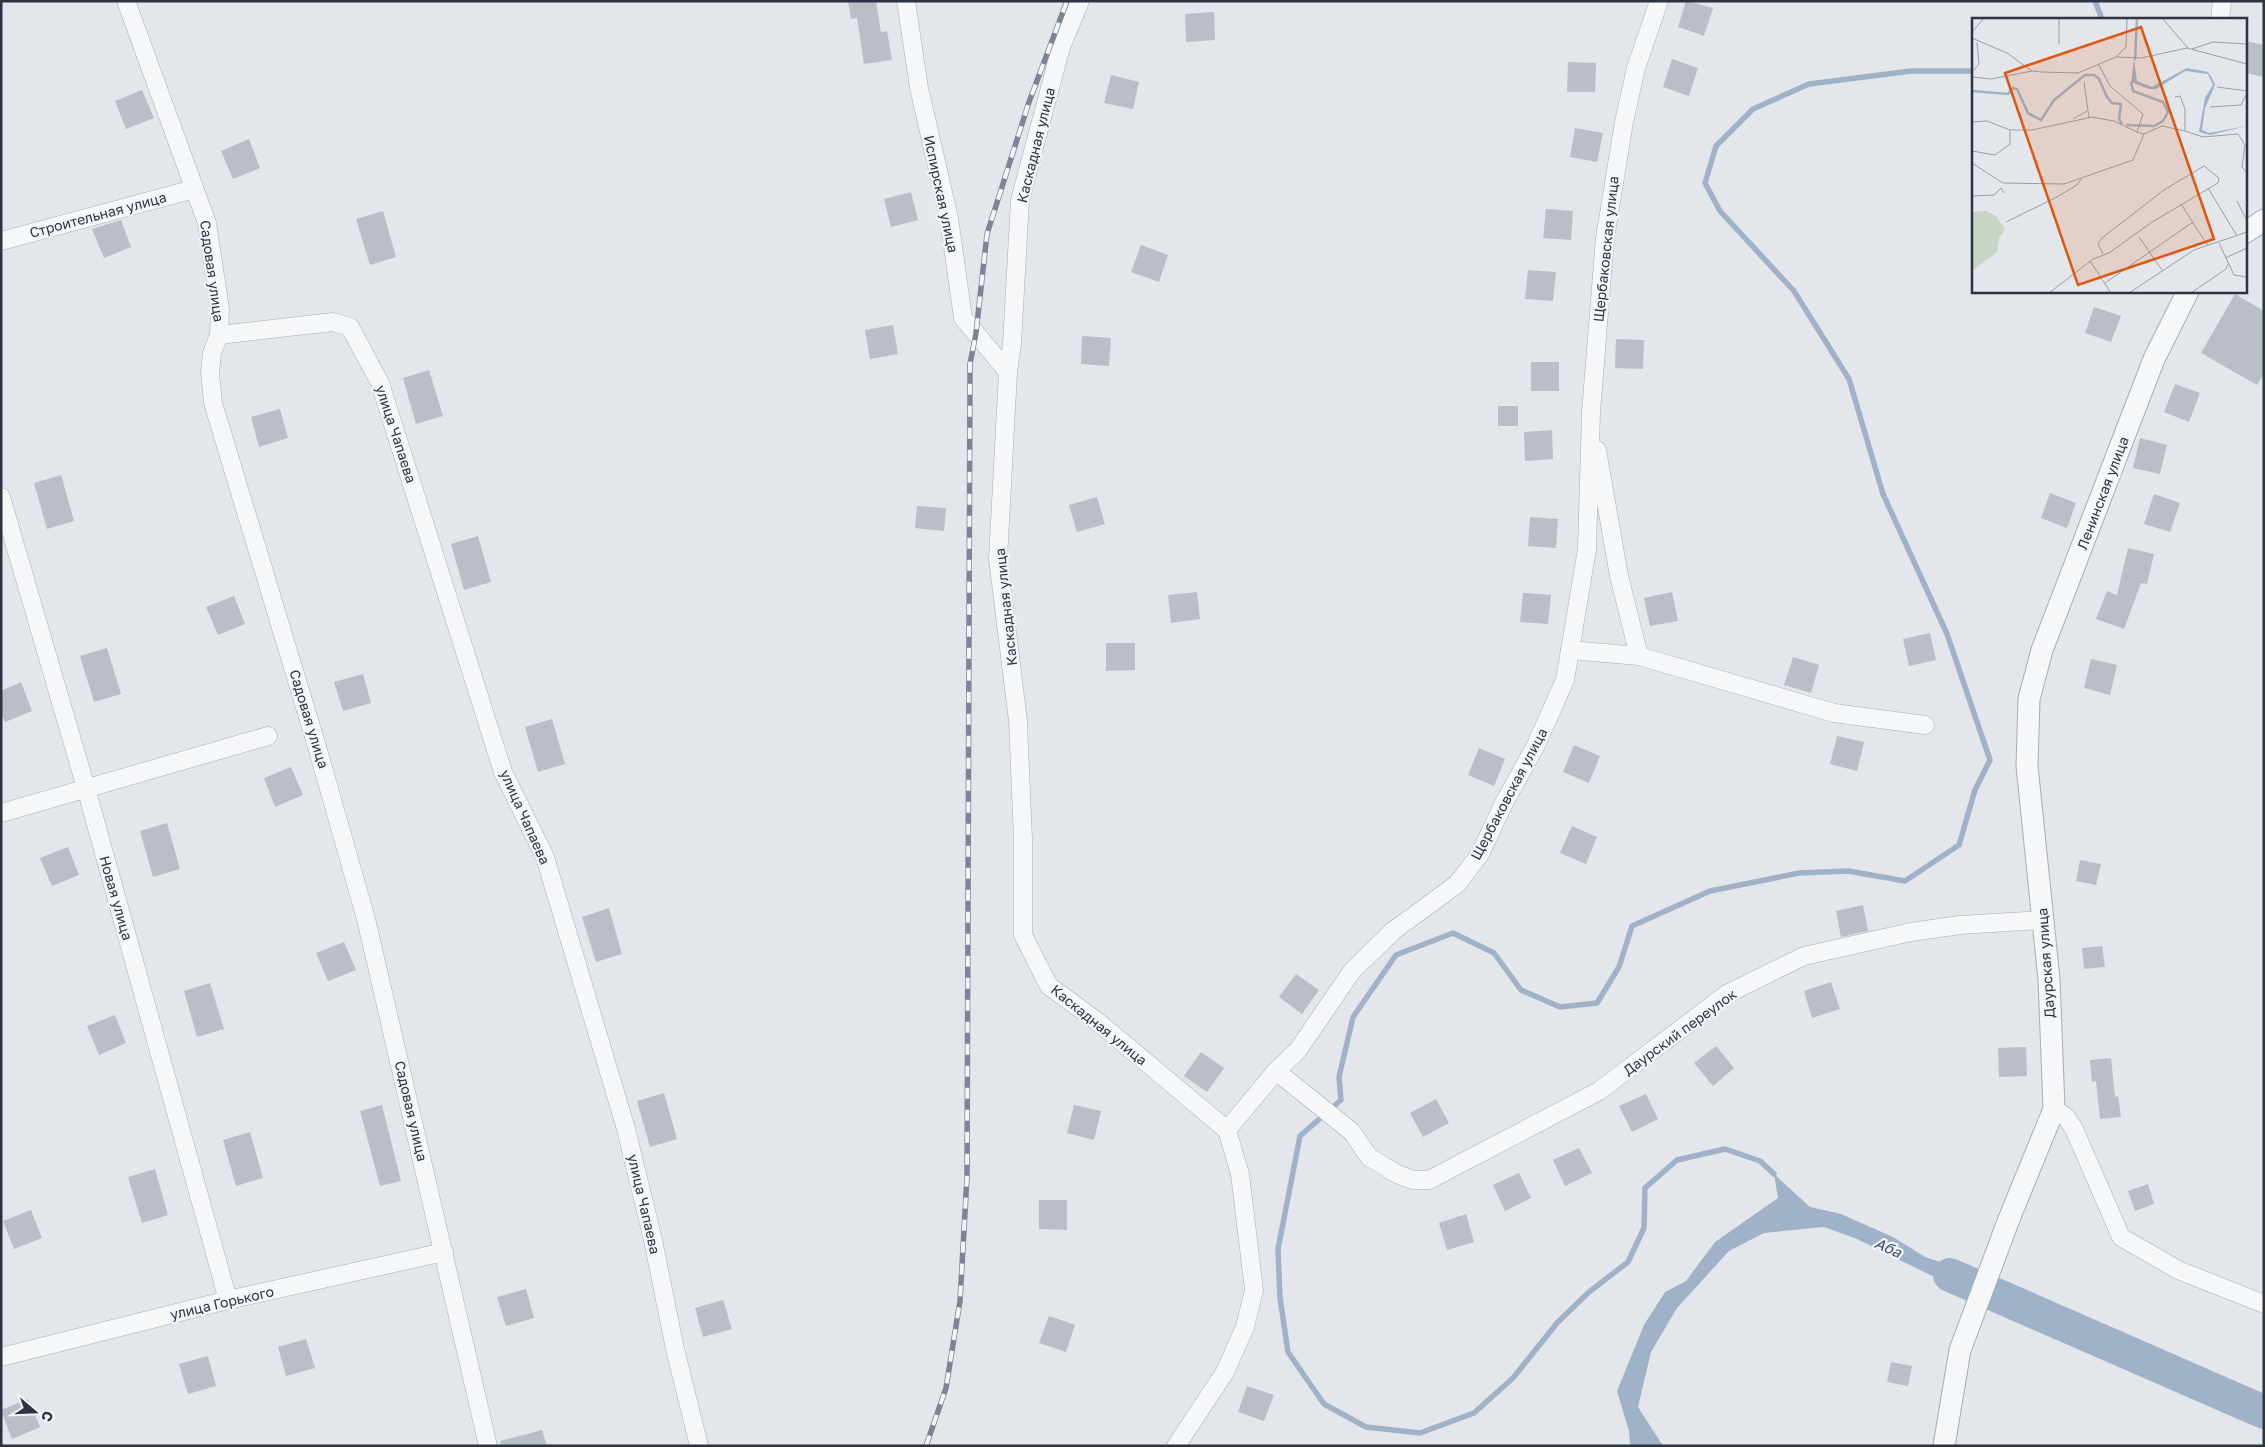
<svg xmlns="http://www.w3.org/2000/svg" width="2265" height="1447" viewBox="0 0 2265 1447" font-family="'Golos Text',sans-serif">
<rect width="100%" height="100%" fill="#e3e6ea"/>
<polygon fill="#a0b2c8" points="1774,1174 1810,1207 1841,1214 1893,1237 1925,1257 1982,1276 1973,1296 1857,1239 1824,1227 1764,1233 1729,1251 1677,1308 1651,1352 1638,1407 1663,1446 1630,1446 1629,1431 1617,1391 1644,1325 1665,1292 1686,1281 1715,1242 1778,1198"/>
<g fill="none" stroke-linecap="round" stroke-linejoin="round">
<g stroke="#a0b2c8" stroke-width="5.5">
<polyline points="2095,1 2102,19"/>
<polyline points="1774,1174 1760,1161 1725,1149 1677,1160 1645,1188 1644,1228 1628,1262 1589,1292 1557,1323 1513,1378 1474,1413 1420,1433 1366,1427 1324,1404 1288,1352 1280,1298 1278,1249 1300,1136 1341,1100 1339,1077 1353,1017 1396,955 1453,933 1494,953 1521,990 1560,1007 1597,1003 1619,967 1632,926 1710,891 1799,873 1848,871 1905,881 1959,845 1975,790 1990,760 1947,634 1883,494 1849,379 1794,291 1720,211 1705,183 1716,146 1753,109 1809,84 1911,71 1974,71"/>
</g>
<polyline stroke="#a0b2c8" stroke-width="34" points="1950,1275 2264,1412"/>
</g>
<g fill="#babfc7">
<polygon points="848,1 876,1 881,32 887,31 892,60 864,64 857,18 851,19"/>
<polygon points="1686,1 1713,8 1704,36 1678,27"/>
<polygon points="1214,12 1215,40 1186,42 1185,14"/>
<polygon points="2246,41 2264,45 2264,77 2246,73"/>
<polygon points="1672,59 1698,68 1689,96 1663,87"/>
<polygon points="1568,62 1596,63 1595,92 1567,92"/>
<polygon points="1111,75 1139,82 1133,109 1104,103"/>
<polygon points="142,90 154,118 126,129 115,101"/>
<polygon points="1575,128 1603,133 1597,162 1570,157"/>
<polygon points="249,139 260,168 233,179 221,151"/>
<polygon points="911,192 918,220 891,227 884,199"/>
<polygon points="1546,209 1573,211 1571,240 1543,238"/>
<polygon points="383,211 396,257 370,265 356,219"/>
<polygon points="121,220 131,247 104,258 92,229"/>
<polygon points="1141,245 1168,255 1159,282 1131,272"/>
<polygon points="1528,270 1556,272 1553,301 1525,299"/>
<polygon points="2235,294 2264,311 2264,374 2257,385 2201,353"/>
<polygon points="2094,307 2121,316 2111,342 2085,333"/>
<polygon points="893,325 898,354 870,359 865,330"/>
<polygon points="1082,336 1111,338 1109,366 1081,364"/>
<polygon points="1616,339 1644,340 1643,369 1615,368"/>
<rect x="1531" y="362" width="28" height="29"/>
<polygon points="429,370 443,416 416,424 403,378"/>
<polygon points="2175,384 2200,393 2189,422 2164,412"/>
<rect x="1498" y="406" width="20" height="20"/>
<polygon points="280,409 288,438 259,447 251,417"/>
<polygon points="1552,430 1553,459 1525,461 1524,432"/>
<polygon points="2140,438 2167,445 2160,474 2133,468"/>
<polygon points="61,475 74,521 47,529 34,483"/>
<polygon points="2050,493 2076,503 2067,528 2041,518"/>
<polygon points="2154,494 2180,503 2170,532 2144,524"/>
<polygon points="1097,497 1105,524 1077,532 1069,505"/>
<polygon points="917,506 946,508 944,531 915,528"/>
<polygon points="1530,517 1558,519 1556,548 1528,546"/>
<polygon points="478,536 491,582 464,590 451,544"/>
<polygon points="2128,548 2154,554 2147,584 2141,583 2124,629 2096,619 2107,591 2117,595"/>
<polygon points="1197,592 1200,619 1171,623 1168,595"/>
<polygon points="1672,592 1678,621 1650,626 1644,598"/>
<polygon points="1523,593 1551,595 1548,624 1520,622"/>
<polygon points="234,596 245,624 218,635 206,607"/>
<polygon points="1930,633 1936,660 1909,666 1903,639"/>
<polygon points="1106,643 1135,643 1135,670 1106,671"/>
<polygon points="107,648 121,694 94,702 80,656"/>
<polygon points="1793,657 1819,665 1811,693 1784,685"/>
<polygon points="2091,659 2117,665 2110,695 2084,688"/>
<polygon points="363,674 371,703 343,711 334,682"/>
<polygon points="21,682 32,711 5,722 1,713 1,691"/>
<polygon points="552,719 565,764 538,772 525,727"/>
<polygon points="1837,736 1864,742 1857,771 1830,764"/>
<polygon points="1574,745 1600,756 1589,783 1563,772"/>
<polygon points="1479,748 1505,759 1494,786 1468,775"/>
<polygon points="291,767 303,795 275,807 264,778"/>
<polygon points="167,823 180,869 153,877 140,831"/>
<polygon points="1572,826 1597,837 1586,864 1560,853"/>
<polygon points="68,847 79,875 52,886 40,858"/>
<polygon points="2080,860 2101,864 2096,885 2076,881"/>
<polygon points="1863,905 1868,931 1841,937 1836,911"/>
<polygon points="609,908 622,954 596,962 582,917"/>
<polygon points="344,942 356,970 328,981 316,953"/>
<polygon points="2102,946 2105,967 2084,969 2082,948"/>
<polygon points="1296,974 1319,990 1302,1014 1279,997"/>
<polygon points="1831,982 1840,1009 1812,1018 1804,991"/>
<polygon points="210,983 224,1029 197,1037 184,991"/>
<polygon points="115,1015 126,1043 99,1055 87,1026"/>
<polygon points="1716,1046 1734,1068 1713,1086 1694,1063"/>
<polygon points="2026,1047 2027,1076 1999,1077 1998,1048"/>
<polygon points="1201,1052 1224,1068 1207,1092 1184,1076"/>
<polygon points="2111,1058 2115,1097 2118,1096 2121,1117 2100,1119 2096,1081 2092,1082 2090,1060"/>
<polygon points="664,1093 677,1139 650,1147 637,1101"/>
<polygon points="1646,1094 1658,1119 1632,1132 1619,1106"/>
<polygon points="1436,1099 1449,1123 1423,1137 1410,1113"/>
<polygon points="382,1105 401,1181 380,1186 360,1111"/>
<polygon points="1074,1105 1101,1111 1094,1140 1067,1133"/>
<polygon points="250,1132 263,1178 236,1186 223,1140"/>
<polygon points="1579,1148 1592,1173 1565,1186 1553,1160"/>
<polygon points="155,1169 168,1215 142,1223 128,1177"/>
<polygon points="1519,1173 1531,1198 1505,1211 1493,1185"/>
<polygon points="2148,1184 2154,1204 2135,1211 2128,1191"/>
<polygon points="1039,1200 1067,1200 1067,1230 1039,1229"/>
<polygon points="31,1210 42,1238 14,1249 3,1221"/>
<polygon points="1466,1214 1474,1242 1447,1250 1439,1223"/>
<polygon points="526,1289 534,1318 506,1326 497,1297"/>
<polygon points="723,1300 732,1329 703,1337 695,1308"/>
<polygon points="1049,1316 1075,1325 1066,1352 1039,1343"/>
<polygon points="306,1339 315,1368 286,1376 278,1347"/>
<polygon points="208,1356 216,1386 188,1394 179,1364"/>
<polygon points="1891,1362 1912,1366 1908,1386 1887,1382"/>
<polygon points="1247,1386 1274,1395 1264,1421 1238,1412"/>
<polygon points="28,1399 40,1427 12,1439 1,1410"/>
<polygon points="542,1430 547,1446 501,1446 500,1441"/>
</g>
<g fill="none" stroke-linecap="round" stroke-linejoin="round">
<g stroke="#a8adb4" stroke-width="19">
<g id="minor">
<polyline points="126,1 207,223 220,309 219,335 212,353 210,372 213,403 318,750 366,919 488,1446"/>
<polyline points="906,1 919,88 949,218 963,318 1008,372"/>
<polyline points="1080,1 1061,47 1020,200 1012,344 1008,372 998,559 1018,721 1023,839 1023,935 1049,986 1098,1022 1227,1130"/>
<polyline points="2220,19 2222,1"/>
<polyline points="1,241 194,189"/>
<polyline points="219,335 333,322 350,327 380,383 503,772 545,857 626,1129 653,1240 675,1349 699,1446"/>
<polyline points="1597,450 1619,576 1639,656"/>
<polyline points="1,497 86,788 228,1300"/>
<polyline points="1570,650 1639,656 1834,713 1925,725"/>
<polyline points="1,813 268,736"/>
<polyline points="1276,1071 1298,1050 1352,971 1393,931 1457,884 1480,854 1504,803 1536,745 1565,680 1587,549 1591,412 1605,238 1624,122 1636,68 1659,1"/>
<polyline points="2054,1109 2066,1117 2074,1129 2121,1237 2178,1270 2264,1304"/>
<polyline points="1,1357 228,1300 444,1252"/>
<polyline points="1176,1446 1225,1372 1245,1327 1254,1290 1240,1174 1227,1130 1276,1071 1352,1132 1369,1157 1397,1174 1413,1180 1429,1180 1599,1091 1727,994 1804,956 1911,932 1960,925 2043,920"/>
</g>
</g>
<g stroke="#a8adb4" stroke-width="23">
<g id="tertiary">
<polyline points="2246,232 2264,220"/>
<polyline points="1944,1446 1960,1350 2009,1219 2054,1109 2049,979 2027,766 2029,699 2042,650 2154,359 2188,291"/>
</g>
</g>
<use href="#minor" stroke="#f5f7f9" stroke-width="18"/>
<use href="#tertiary" stroke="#f5f7f9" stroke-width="21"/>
<g stroke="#7d8593" stroke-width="5.5">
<polyline id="rail" points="926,1446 946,1388 960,1301 967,1177 970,364 976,333 987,234 1029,102 1067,1"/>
</g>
<use href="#rail" stroke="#f3f5f8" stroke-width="4" stroke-dasharray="11" stroke-linecap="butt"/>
</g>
<g text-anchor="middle" stroke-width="4.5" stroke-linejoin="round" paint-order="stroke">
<g font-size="14" fill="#2c3342" stroke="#f3f5f8">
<text transform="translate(1036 145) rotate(-76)" y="5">Каскадная улица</text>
<text transform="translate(941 194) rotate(78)" y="5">Испирская улица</text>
<text transform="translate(98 215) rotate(-15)" y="5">Строительная улица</text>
<text transform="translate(1606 249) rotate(-84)" y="5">Щербаковская улица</text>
<text transform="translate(212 271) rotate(82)" y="5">Садовая улица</text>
<text transform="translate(396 434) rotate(72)" y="5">улица Чапаева</text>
<text transform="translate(2103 493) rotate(-69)" y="5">Ленинская улица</text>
<text transform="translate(1006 607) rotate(-96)" y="5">Каскадная улица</text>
<text transform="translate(309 719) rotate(73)" y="5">Садовая улица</text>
<text transform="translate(1509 794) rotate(-62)" y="5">Щербаковская улица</text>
<text transform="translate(525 817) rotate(66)" y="5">улица Чапаева</text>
<text transform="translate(116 898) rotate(74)" y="5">Новая улица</text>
<text transform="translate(2046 963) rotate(-94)" y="5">Даурская улица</text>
<text transform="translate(1099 1025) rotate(39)" y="5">Каскадная улица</text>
<text transform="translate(1680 1032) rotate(-36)" y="5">Даурский переулок</text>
<text transform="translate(411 1111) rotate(77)" y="5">Садовая улица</text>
<text transform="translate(644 1204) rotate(77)" y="5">улица Чапаева</text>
<text transform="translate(222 1303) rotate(-13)" y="5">улица Горького</text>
</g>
<g font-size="15" font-style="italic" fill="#385173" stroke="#f3f5f8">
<text transform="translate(1888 1248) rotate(24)" y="5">Аба</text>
</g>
</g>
<g transform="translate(1972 18)">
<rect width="275" height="275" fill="#e3e6ea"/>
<path d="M 14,193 L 24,198 L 33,211 L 27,220 L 25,234 L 0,253 L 0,194 Z" fill="#c8d4c4"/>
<path d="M 162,41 L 165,63 L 180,69 L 215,50 L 236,54 L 240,60 L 243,67 L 233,90 L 230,112 L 237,115 L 275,108 L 238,117 L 227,114 L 233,80 L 241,67 L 236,56 L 213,53 L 184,71 L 177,71 L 159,64 Z" fill="#a0b2c8"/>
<path fill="none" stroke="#a0b2c8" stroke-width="2.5" d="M 163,42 L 165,0M 0,73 L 36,76 L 41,70 L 45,71 L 56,95 L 69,102 L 82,82 L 113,57 L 122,57 L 127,61 L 135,79 L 140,85 L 149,86 L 147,101 L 150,106M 154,107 L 182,108 L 191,103 L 196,94 L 191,84 L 161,73 L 159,64"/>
<path fill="none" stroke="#9a9ea7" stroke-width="1" d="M 87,0 L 87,26M 190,0 L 216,30M 0,14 L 12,0M 0,20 L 35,35 L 60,53 L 70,54 L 106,55 L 144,39 L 169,40 L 215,30 L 275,46M 220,31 L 241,24 L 275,26M 144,39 L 154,29 L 155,0M 127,47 L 138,68 L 171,96 L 165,114 L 172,116 L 190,108 L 213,113 L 213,91 L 208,78 L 203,79M 0,54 L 7,46 L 5,24M 0,59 L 19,61 L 60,53M 112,64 L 117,100M 245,69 L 275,73M 238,89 L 269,87 L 275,75M 101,101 L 115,93M 0,104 L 15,103 L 38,112 L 60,112 L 120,99 L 142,103 L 165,114M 213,113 L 231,119 L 266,116 L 273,127 L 270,149 L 275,155M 0,133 L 23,137 L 38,126 L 38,112M 0,145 L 31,165 L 92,166 L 161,142 L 172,116M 236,170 L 265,218M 0,178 L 22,177 L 29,170 L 32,175M 265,183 L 275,203M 209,186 L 236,228M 34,204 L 85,179 L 105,167 L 109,161M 167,219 L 190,252M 247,225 L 262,257 L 275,259M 253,240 L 275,230M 118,243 L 139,275M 133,265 L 221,204M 77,275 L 121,241 L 137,235 L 180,204 L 246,165 L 247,160 L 232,148 L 192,172 L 130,220 L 126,226 L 131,236M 157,275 L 222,232 L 275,214M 219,275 L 254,251 L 256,246"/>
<path fill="#df570f" fill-opacity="0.15" stroke="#df570f" stroke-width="2.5" d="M 169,9 L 242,221 L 106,267 L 33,55 Z"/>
<rect width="275" height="275" fill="none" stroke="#2c3342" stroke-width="2.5"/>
</g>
<rect width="2265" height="1447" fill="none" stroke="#2c3342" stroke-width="5"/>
<g transform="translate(35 1412) rotate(109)" stroke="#f3f5f8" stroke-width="4" paint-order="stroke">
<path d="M0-4L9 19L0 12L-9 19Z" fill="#2c3342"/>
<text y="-8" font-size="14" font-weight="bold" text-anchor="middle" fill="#2c3342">С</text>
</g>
</svg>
